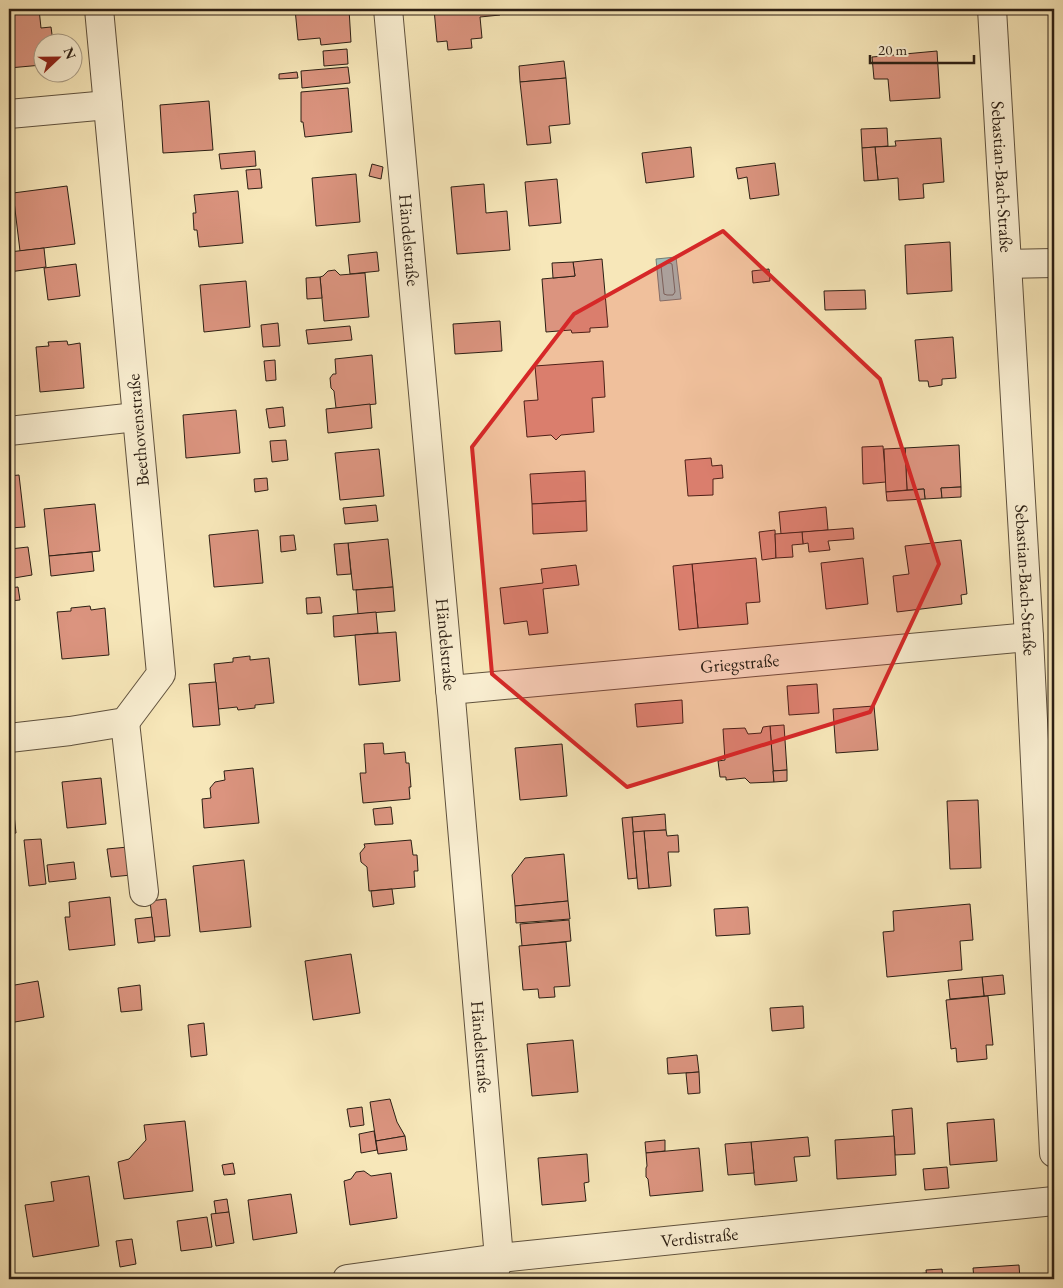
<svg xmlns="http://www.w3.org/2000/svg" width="1063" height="1288" viewBox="0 0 1063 1288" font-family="'EB Garamond',serif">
<rect width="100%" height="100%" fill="#f7e7b9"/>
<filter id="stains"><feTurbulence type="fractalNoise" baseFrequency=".004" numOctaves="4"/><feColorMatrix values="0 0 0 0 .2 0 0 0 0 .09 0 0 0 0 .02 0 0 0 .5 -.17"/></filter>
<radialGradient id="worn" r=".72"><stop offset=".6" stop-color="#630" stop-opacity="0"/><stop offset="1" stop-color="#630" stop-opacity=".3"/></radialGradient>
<polygon fill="#a1beb8" stroke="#727e76" points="676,257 681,299 660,301 656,259"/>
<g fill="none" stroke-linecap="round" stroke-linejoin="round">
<polygon stroke="#666e66" stroke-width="1" points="664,263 670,263 672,264 675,292 673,295 667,295 664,294 661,266"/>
</g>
<g fill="#db947f" stroke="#2c1f14">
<polygon points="9,9 39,9 41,28 51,27 53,42 42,42 42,65 9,68"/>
<polygon points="295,9 349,9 351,42 321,45 320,38 298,40"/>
<polygon points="434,9 499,9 500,15 480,17 482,38 471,39 472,48 448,50 447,41 437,42"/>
<polygon points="347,49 348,64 324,66 323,51"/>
<polygon points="937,51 940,98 890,101 888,79 874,79 872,57"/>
<polygon points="564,61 566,78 520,82 519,66"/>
<polygon points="348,67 350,83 302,88 301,71"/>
<polygon points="297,72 298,78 279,79 279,74"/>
<polygon points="566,78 570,124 549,126 551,143 527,145 520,82"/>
<polygon points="348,88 352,132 305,137 303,122 301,122 301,92"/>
<polygon points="209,101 213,150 163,153 160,105"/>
<polygon points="887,128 888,146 862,148 861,129"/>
<polygon points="941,138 944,182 923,184 924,198 899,200 898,178 878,180 875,147 896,146 895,141"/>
<polygon points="691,147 694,177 646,183 642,153"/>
<polygon points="875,147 878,180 864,181 862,148"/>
<polygon points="255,151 256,166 221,169 219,154"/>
<polygon points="775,163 779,195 750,199 747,177 738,179 736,168"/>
<polygon points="372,164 383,167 381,179 369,176"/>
<polygon points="260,169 262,188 248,189 246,170"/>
<polygon points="356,174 360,222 316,226 312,178"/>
<polygon points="557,179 561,223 529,226 525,182"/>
<polygon points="484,184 486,213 507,211 510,250 457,254 451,187"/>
<polygon points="67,186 75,244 20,251 13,193"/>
<polygon points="238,191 243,243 199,247 197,230 194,230 193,213 196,213 194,195"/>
<polygon points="950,242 952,291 907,294 905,245"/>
<polygon points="44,248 46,267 9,272 9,252"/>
<polygon points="377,252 379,271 350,274 348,255"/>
<polygon points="602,259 608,327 590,328 590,332 572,333 571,330 546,332 542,279 575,276 573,262"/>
<polygon points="573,262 575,276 553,278 552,263"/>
<polygon points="76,264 80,296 48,300 44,268"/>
<polygon points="769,269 770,281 753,283 752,271"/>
<polygon points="335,270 340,275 365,273 369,317 324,321 320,277 323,276 328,271"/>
<polygon points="320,277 322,298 307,299 306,278"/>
<polygon points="246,281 250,327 204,332 200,285"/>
<polygon points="865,290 866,309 825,310 824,291"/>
<polygon points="500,321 502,351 455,354 453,324"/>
<polygon points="278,323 280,346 263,347 261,325"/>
<polygon points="350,326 352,340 308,344 306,330"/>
<polygon points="953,337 956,378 942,379 942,385 929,387 928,381 919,381 915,340"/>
<polygon points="67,341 68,345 80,343 84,388 40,392 36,347 49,346 48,342"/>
<polygon points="9,351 10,351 14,393 9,394"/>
<polygon points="372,355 376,404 336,408 334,391 331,388 330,378 333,374 336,374 335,359"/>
<polygon points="275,360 276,380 266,381 264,361"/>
<polygon points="603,361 605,397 592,398 594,432 561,435 556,440 551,435 527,437 524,401 538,400 535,366"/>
<polygon points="370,404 372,428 328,433 326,409"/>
<polygon points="283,407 285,426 269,428 266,409"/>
<polygon points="236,410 240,453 186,458 183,415"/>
<polygon points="286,440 288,460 272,462 270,441"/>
<polygon points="959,445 961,487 941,488 942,498 925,499 924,489 907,490 905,448"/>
<polygon points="883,446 886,482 863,484 862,447"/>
<polygon points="905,448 907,490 886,492 884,449"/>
<polygon points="379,449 384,496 340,500 335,453"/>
<polygon points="711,458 712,466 722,465 723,478 713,479 713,495 688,496 685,460"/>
<polygon points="585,471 586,501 532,504 530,474"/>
<polygon points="19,475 25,527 9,528 9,476"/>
<polygon points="267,478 268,490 255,492 254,479"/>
<polygon points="961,487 961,497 942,498 941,488"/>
<polygon points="924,489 925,499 887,501 886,492"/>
<polygon points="586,501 587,531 533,534 532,504"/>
<polygon points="95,504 100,551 49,556 44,509"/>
<polygon points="376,505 378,521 345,524 343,508"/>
<polygon points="826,507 828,530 781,534 779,512"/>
<polygon points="853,528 854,539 828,541 830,550 809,552 808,543 803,544 802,532"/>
<polygon points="258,530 263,583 214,587 209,535"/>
<polygon points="775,530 776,558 762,560 759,532"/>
<polygon points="802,532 803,544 792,545 793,557 776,558 775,534"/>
<polygon points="294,535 296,550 281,552 280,536"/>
<polygon points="388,539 393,587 353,590 348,543"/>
<polygon points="961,540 967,594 961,595 962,604 897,612 893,576 909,574 905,546"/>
<polygon points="348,543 351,574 337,575 334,544"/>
<polygon points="28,547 32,575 14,578 10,549"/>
<polygon points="92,552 94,571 51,576 49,556"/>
<polygon points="756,558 760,602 746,603 748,624 698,628 692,564"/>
<polygon points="863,558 868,604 826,609 821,563"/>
<polygon points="692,564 698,628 679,630 673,566"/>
<polygon points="576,565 579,585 543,589 548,633 529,635 527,621 504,624 500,588 543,583 541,569"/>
<polygon points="18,587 20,600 9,601 9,588"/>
<polygon points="393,587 395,611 358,614 356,590"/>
<polygon points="320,597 322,613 307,614 306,598"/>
<polygon points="90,606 91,610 105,608 109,655 62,659 57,612 71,611 71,608"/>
<polygon points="376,612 378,633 334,637 333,616"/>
<polygon points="396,632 400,681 359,685 355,635"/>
<polygon points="250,656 250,660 269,658 274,703 255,705 255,708 238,710 237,707 218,709 214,664 233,662 233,658"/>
<polygon points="216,682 220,725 193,727 189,684"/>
<polygon points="817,684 819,713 789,715 787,686"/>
<polygon points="682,700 683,723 637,727 635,704"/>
<polygon points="874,706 878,750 836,753 833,709"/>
<polygon points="784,725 787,770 773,771 770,726"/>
<polygon points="770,726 774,782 750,783 745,778 726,780 726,777 720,777 718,761 725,760 723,729 745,728 748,734 761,733 763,727"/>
<polygon points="383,743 384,754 405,752 406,763 409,763 411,787 409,787 410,799 363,803 360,773 366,773 364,744"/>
<polygon points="562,744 567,796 520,800 515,748"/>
<polygon points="253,768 259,823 204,828 202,799 211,798 210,788 215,782 225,780 224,771"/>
<polygon points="787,770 787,781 774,782 773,771"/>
<polygon points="101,778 106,824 67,828 62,782"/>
<polygon points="9,787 11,787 16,833 9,834"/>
<polygon points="978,800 981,868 950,869 947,801"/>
<polygon points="391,807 393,824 375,825 373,809"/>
<polygon points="665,814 666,830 633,832 632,817"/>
<polygon points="632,817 637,878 628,879 622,818"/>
<polygon points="666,830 667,836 678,835 679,852 668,852 671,886 649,888 644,831"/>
<polygon points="644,831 649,888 638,889 633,832"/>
<polygon points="41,839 46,884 29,886 24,840"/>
<polygon points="411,840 413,855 417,855 418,871 414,871 415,887 369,891 367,867 361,862 360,853 365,847 364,844"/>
<polygon points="128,847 131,875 111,877 107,849"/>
<polygon points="564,854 568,901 515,906 512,875 525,858"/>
<polygon points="244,860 251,927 200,932 193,866"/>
<polygon points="74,862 76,879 49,882 47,865"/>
<polygon points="392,889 394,904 373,907 371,891"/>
<polygon points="110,897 115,945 69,950 65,917 70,917 69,902"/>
<polygon points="166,899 170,936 154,937 150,901"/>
<polygon points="568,901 570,919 516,923 515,906"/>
<polygon points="970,904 973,940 960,941 962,970 887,977 883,932 894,931 893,911"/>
<polygon points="748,907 750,934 716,936 714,909"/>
<polygon points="152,917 155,941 138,943 135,919"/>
<polygon points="569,920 571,941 522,946 520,924"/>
<polygon points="566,942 570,986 554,987 555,997 539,998 538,989 523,990 519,946"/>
<polygon points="351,954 360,1013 313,1020 305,961"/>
<polygon points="1003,975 1005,994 984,996 982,977"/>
<polygon points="982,977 984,996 950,999 948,980"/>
<polygon points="38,981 44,1017 9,1023 9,986"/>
<polygon points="140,985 142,1010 121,1012 118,988"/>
<polygon points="988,996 993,1045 986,1045 987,1059 957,1062 956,1048 951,1049 946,1000"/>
<polygon points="803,1006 804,1028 772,1031 770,1008"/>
<polygon points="204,1023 207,1055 191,1057 188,1025"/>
<polygon points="573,1040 578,1092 532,1096 527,1044"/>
<polygon points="697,1055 699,1072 668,1074 667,1058"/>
<polygon points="699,1072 700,1093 688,1094 686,1073"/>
<polygon points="390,1099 397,1122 405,1136 376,1141 370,1102"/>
<polygon points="362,1107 364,1125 350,1127 347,1109"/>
<polygon points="912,1108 915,1154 895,1155 892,1110"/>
<polygon points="994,1119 997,1161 950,1165 947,1123"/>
<polygon points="185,1121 193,1191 124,1199 118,1162 129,1159 146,1140 144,1125"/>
<polygon points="374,1131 377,1150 361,1153 359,1134"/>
<polygon points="405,1136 407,1150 378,1154 376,1141"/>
<polygon points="894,1136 896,1175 837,1179 835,1140"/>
<polygon points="808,1137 810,1156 794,1157 797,1181 755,1185 751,1142"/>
<polygon points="665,1140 665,1151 646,1153 645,1142"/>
<polygon points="751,1142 754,1173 728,1175 725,1144"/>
<polygon points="699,1148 703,1191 650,1196 648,1179 646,1177 646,1168 647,1166 646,1153"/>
<polygon points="587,1154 589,1182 584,1183 586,1201 542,1205 538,1158"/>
<polygon points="233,1163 235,1174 224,1175 222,1165"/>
<polygon points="947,1167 949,1188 925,1190 923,1169"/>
<polygon points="364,1171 371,1176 391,1173 397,1218 350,1225 344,1181 351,1179 356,1172"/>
<polygon points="89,1176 99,1246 33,1257 25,1205 54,1201 51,1182"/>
<polygon points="291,1194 297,1233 253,1240 248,1200"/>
<polygon points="227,1199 229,1212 216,1214 214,1201"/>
<polygon points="229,1212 234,1243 216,1246 211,1214"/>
<polygon points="207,1217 212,1247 181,1251 177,1221"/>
<polygon points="132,1239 136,1264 120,1267 116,1241"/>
<polygon points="1019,1265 1020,1279 974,1279 973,1268"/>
<polygon points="942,1269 943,1279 927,1279 926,1270"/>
<polygon points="927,1273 927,1279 883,1279 883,1277"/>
</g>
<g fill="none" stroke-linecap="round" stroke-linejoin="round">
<g stroke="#5f513d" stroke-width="30">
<g id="minor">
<path id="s1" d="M 388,9 L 452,710 L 499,1258 L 492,1279"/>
<path id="s2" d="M 992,9 L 1029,637 L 1054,1153"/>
<polyline points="9,114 108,105"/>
<polyline points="1008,264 1054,263"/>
<polyline points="9,431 136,417"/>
<path id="s3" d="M 450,690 L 1029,637"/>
<polyline points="125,722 144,892"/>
<polyline points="9,738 70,731 125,722 161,674 99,9"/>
<path id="s4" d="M 347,1279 L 499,1258 L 1054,1201"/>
</g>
</g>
<use href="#minor" stroke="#faefd2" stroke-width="28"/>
</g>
<path fill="#d62828" fill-opacity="0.2" stroke="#d62828" stroke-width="4" stroke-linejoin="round" d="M 723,231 L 880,379 L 939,564 L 870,712 L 627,787 L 492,674 L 472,447 L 574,314 Z"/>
<g text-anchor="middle" stroke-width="4" stroke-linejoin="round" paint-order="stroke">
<g font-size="18" fill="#2c1f14" stroke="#faefd2">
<text dy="6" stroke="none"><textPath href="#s2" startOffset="168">Sebastian-Bach-Straße</textPath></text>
<text dy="6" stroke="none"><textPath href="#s1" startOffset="232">Händelstraße</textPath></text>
<text transform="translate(138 430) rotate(-95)" y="6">Beethovenstraße</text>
<text dy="6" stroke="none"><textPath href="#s2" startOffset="572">Sebastian-Bach-Straße</textPath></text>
<text dy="6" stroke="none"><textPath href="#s1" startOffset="638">Händelstraße</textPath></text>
<text dy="6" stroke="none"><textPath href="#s3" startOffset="291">Griegstraße</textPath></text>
<text dy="6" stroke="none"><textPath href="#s1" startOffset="1042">Händelstraße</textPath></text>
<text dy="6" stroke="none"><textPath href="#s4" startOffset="355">Verdistraße</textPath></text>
</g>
</g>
<rect width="1063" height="1288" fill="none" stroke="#f7e7b9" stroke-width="30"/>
<rect x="10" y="10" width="1043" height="1268" fill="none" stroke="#2c1f14" stroke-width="2.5"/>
<rect x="15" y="15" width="1033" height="1258" fill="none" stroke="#2c1f14"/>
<g transform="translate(58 58) rotate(68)"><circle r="24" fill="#faefd2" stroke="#a89c86"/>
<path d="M0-4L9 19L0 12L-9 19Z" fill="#8f2418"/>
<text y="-8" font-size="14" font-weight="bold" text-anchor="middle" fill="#2c1f14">N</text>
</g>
<path d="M870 55v8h104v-8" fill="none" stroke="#2c1f14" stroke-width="2.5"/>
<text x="878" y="55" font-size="15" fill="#2c1f14" stroke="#faefd2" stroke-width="4" paint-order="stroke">20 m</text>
<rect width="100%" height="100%" filter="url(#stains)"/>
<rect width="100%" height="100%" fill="url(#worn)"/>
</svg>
